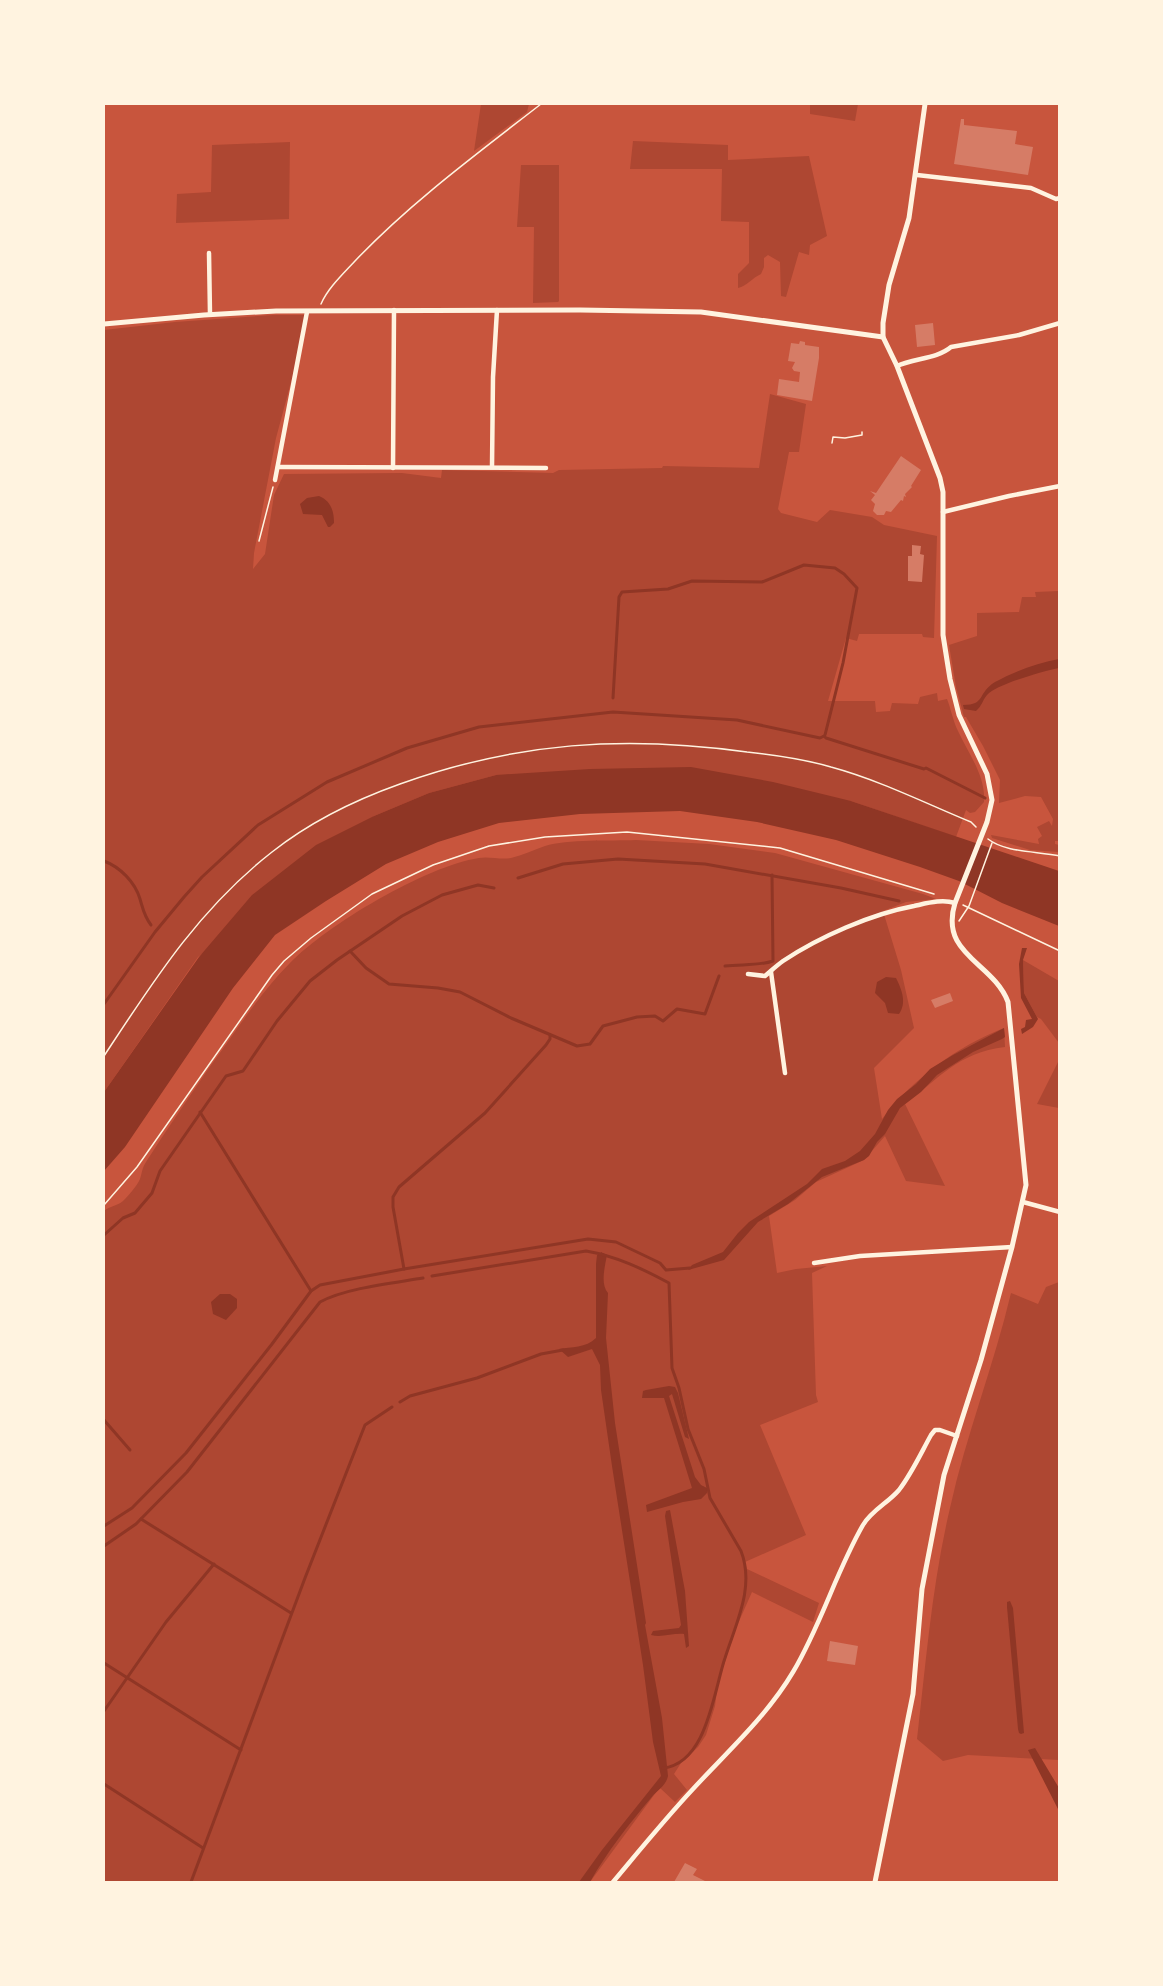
<svg xmlns="http://www.w3.org/2000/svg" width="1163" height="1986" viewBox="0 0 1163 1986" font-family="'PT Sans Narrow',sans-serif">
<rect width="100%" height="100%" fill="#c8553d"/>
<g fill="#ae4732">
<polygon points="481,104 529,104 527,112 474,151"/>
<polygon points="810,104 858,104 855,121 810,114"/>
<path d="M 633,141 L 728,145 L 728,160 L 809,156 L 827,236 L 810,245 L 809,255 L 799,252 L 786,297 L 781,296 L 780,262 L 768,255 L 764,258 L 764,267 L 761,274 C 752,278 747,286 738,288 L 738,274 L 749,263 L 749,222 L 721,221 L 722,169 L 630,169 Z"/>
<polygon points="290,142 289,219 176,223 177,194 211,192 212,145"/>
<polygon points="521,165 559,165 559,301 558,302 533,303 534,227 517,227"/>
<path d="M 273,315 L 309,315 L 276,438 L 254,553 L 253,569 L 265,554 L 274,495 L 284,474 L 402,473 L 441,478 L 442,470 L 553,473 L 559,470 L 662,468 L 663,466 L 759,468 L 770,394 L 806,404 L 799,452 L 789,452 L 778,509 L 781,513 L 817,522 L 830,510 L 872,517 L 884,525 L 937,536 L 934,638 L 923,637 L 922,634 L 859,634 L 857,641 L 846,638 L 828,701 L 875,701 L 876,712 L 890,711 L 892,703 L 918,704 L 920,697 L 937,693 L 938,701 L 947,699 C 951,709 953,721 958,731 C 968,753 986,776 984,802 L 975,812 L 970,813 L 966,810 L 956,837 L 851,801 L 496,775 L 429,793 L 374,816 L 198,957 L 104,1092 L 104,330 L 175,322 Z"/>
<polygon points="1059,591 1060,841 1055,841 1055,844 1059,845 1059,852 1030,850 992,838 991,835 1039,844 1038,839 1042,836 1037,827 1049,821 1052,826 1053,819 1041,797 1025,796 999,803 1000,780 983,746 966,717 964,717 956,687 949,645 977,636 977,613 1019,612 1022,597 1036,597 1035,592"/>
<path d="M 636,840 L 709,844 L 775,853 L 923,894 L 936,899 L 906,902 L 883,911 L 901,970 L 914,1028 L 874,1068 L 882,1119 C 913,1079 956,1047 1004,1028 L 1005,1047 C 957,1053 940,1078 905,1104 L 945,1186 L 906,1181 L 885,1136 L 864,1160 L 816,1182 L 795,1200 L 769,1216 L 777,1273 L 796,1269 L 827,1266 L 812,1273 L 816,1395 L 818,1402 L 760,1425 L 806,1535 L 745,1562 L 747,1569 L 819,1603 L 813,1622 L 752,1592 L 736,1628 L 718,1683 L 715,1706 L 706,1735 L 698,1747 L 681,1763 L 674,1774 L 687,1790 L 675,1802 L 660,1788 L 657,1791 L 590,1882 L 104,1882 L 104,1211 C 110,1206 117,1206 123,1201 C 128,1196 137,1186 140,1179 C 142,1173 142,1168 146,1162 C 166,1130 188,1099 209,1068 C 235,1033 259,994 290,963 C 327,925 426,866 479,858 C 489,856 500,860 511,858 C 523,855 533,850 545,846 C 567,839 611,841 636,840 Z"/>
<polygon points="1023,960 1059,981 1059,1043 1041,1019 1037,1017 1024,993"/>
<polygon points="1059,1060 1059,1108 1037,1104"/>
<path d="M 1059,1282 L 1059,1760 L 968,1755 L 943,1761 L 917,1739 C 926,1662 932,1584 950,1508 C 966,1435 994,1365 1011,1293 L 1038,1304 L 1046,1287 Z"/>
</g>
<g fill="#8f3625">
<path d="M 319,496 C 331,501 334,511 334,523 L 330,527 L 328,527 L 322,515 L 303,514 L 300,504 L 307,498 Z"/>
<path d="M 1059,659 L 1059,668 C 1044,671 997,684 987,695 C 982,701 982,706 976,711 L 964,709 L 963,705 C 986,705 977,693 995,682 C 1015,671 1038,663 1059,659 Z"/>
<polygon points="691,767 773,782 851,801 1059,871 1059,926 1002,903 959,881 920,867 836,840 757,822 680,811 580,814 499,823 438,842 386,864 326,901 275,935 233,988 125,1147 104,1171 104,1092 199,957 252,895 316,845 374,816 429,793 496,775 590,769"/>
<polygon points="1022,948 1027,948 1023,960 1024,993 1038,1019 1033,1027 1022,1034 1021,1029 1025,1027 1026,1020 1032,1019 1021,998 1019,964"/>
<path d="M 886,977 L 896,978 C 902,990 907,1003 899,1014 L 888,1013 L 885,1003 L 875,993 L 877,982 Z"/>
<polygon points="1004,1028 1005,1037 1002,1039 973,1052 937,1075 921,1092 900,1108 885,1134 877,1142 869,1156 864,1160 822,1177 788,1204 758,1222 724,1260 688,1270 692,1265 723,1252 738,1233 749,1222 807,1184 822,1169 845,1161 860,1151 875,1134 888,1110 897,1099 916,1084 930,1069 953,1055"/>
<path d="M 601,1252 L 607,1255 C 605,1266 600,1284 608,1293 L 606,1338 L 615,1423 L 646,1623 L 645,1625 L 662,1718 L 668,1776 C 666,1786 657,1790 651,1798 C 629,1824 607,1852 590,1882 L 579,1882 L 602,1850 L 661,1776 L 653,1742 L 643,1665 L 612,1466 L 601,1390 L 600,1365 L 592,1349 L 568,1357 L 559,1349 C 571,1347 586,1348 596,1338 L 596,1264 L 597,1255 L 600,1255 Z"/>
<polygon points="220,1294 230,1294 237,1299 237,1308 226,1320 213,1314 211,1302"/>
<polygon points="669,1386 675,1387 678,1393 689,1439 685,1437 672,1394 669,1396 695,1477 701,1485 707,1488 707,1493 701,1499 683,1502 647,1512 646,1505 692,1488 664,1398 642,1398 643,1391 646,1390"/>
<path d="M 670,1510 L 685,1591 L 689,1646 L 686,1648 L 684,1634 C 673,1633 661,1638 651,1635 L 653,1631 L 679,1628 L 681,1625 L 665,1516 L 666,1511 Z"/>
<polygon points="1010,1601 1013,1608 1024,1733 1021,1734 1019,1733 1018,1729 1007,1607 1007,1602"/>
<polygon points="1035,1748 1059,1788 1059,1811 1028,1750"/>
</g>
<g fill="none" stroke-linecap="round" stroke-linejoin="round">
<g stroke="#8f3625" stroke-width="3">
<polyline points="613,698 619,597 622,592 668,589 692,581 762,582 804,565 835,568 844,574 857,588 843,663 825,735"/>
<path d="M 104,861 C 120,867 135,882 140,899 C 143,909 144,916 151,925"/>
<polyline points="518,878 563,864 618,859 705,864 841,888 899,901"/>
<polyline points="350,951 366,968 389,984 438,988 460,992 511,1018 577,1046 590,1044 603,1026 637,1017 655,1016 663,1021 677,1009 705,1014 719,976"/>
<path d="M 725,966 C 742,964 758,966 773,961 L 772,875"/>
<polyline points="104,1004 155,932 184,897 202,877 258,825 327,782 407,748 479,727 613,712 737,720 820,738 824,736 826,738 924,769 926,768 985,798"/>
<polyline points="200,1112 311,1291"/>
<polyline points="104,1235 123,1218 135,1213 152,1193 160,1171 226,1076 243,1071 277,1021 310,981 337,960 402,916 442,895 478,885 494,888"/>
<polyline points="404,1269 393,1207 393,1197 399,1187 485,1113 546,1045 550,1039 550,1035"/>
<path d="M 432,1276 L 586,1251 C 616,1256 643,1269 669,1283 L 672,1368 L 679,1388 L 688,1429 L 704,1469 L 710,1498 L 741,1551 C 755,1587 736,1623 725,1658 C 714,1690 707,1764 663,1768"/>
<polyline points="400,1402 410,1396 477,1378 541,1354 563,1350"/>
<polyline points="104,1420 130,1450"/>
<polyline points="141,1519 291,1613"/>
<polyline points="104,1526 132,1508 186,1453 272,1344 311,1291 320,1285 404,1269 588,1239 616,1242 660,1263 666,1270 690,1268"/>
<path d="M 104,1546 L 136,1524 L 187,1472 L 320,1302 C 346,1288 393,1283 423,1278"/>
<polyline points="104,1663 241,1750"/>
<polyline points="104,1711 166,1622 214,1564"/>
<polyline points="104,1784 203,1848"/>
<polyline points="191,1882 305,1578 365,1425 392,1407"/>
</g>
</g>
<g fill="#d67c66">
<polygon points="961,119 964,119 964,125 1017,131 1015,144 1033,147 1028,175 954,164"/>
<polygon points="933,323 935,345 917,347 915,325"/>
<polygon points="800,341 805,342 805,345 819,347 819,358 812,401 777,395 779,379 799,382 800,372 794,371 792,368 795,362 788,361 791,343 799,344"/>
<polygon points="901,456 921,470 911,486 912,487 905,494 906,497 904,496 903,501 901,500 891,512 886,511 884,515 877,515 873,511 875,504 871,500 875,495 870,491 876,493"/>
<polygon points="912,545 921,546 920,554 924,555 922,582 908,581 908,556 912,556"/>
<polygon points="950,993 953,1001 935,1008 931,1000"/>
<polygon points="830,1641 858,1646 855,1665 827,1661"/>
<polygon points="685,1863 697,1869 693,1875 707,1882 674,1882"/>
</g>
<g fill="none" stroke-linecap="round" stroke-linejoin="round">
<g stroke="#fff3e0" stroke-width="1.5">
<path d="M 321,304 C 328,288 343,274 355,261 C 410,203 478,153 541,104"/>
<polyline points="832,443 833,437 845,438 862,435 862,432"/>
<polyline points="259,541 273,487"/>
<path d="M 988,839 C 1006,853 1038,851 1060,856"/>
<polyline points="963,905 1060,951"/>
<polyline points="959,921 969,906 992,843"/>
<path d="M 104,1056 C 154,980 199,909 272,852 C 310,822 355,800 400,784 C 517,742 625,735 747,752 C 775,755 804,759 831,767 C 879,780 925,803 971,822 L 976,827"/>
<polyline points="104,1205 137,1167 272,975 284,961 311,938 372,894 433,865 489,846 545,837 627,832 780,848 934,894"/>
</g>
<g stroke="#fff3e0" stroke-width="4.5">
<polyline points="917,175 1031,188 1056,199 1060,198"/>
<polyline points="209,253 210,314"/>
<path d="M 897,366 C 914,358 937,359 951,347 L 1019,335 L 1060,323"/>
<polyline points="278,467 546,468"/>
<polyline points="492,467 493,377 497,310"/>
<polyline points="393,468 394,310"/>
<polyline points="275,480 307,312"/>
<polyline points="943,512 1009,496 1060,486"/>
<polyline points="771,972 785,1073"/>
<path d="M 748,974 L 765,976 C 771,971 776,966 783,961 C 819,937 871,914 914,906 C 928,903 942,899 955,903"/>
<polyline points="1023,1202 1060,1212"/>
<polyline points="814,1263 860,1256 1012,1247"/>
<path d="M 613,1882 C 639,1851 665,1819 693,1789 C 727,1752 767,1716 793,1672 C 821,1625 836,1572 863,1525 C 872,1510 888,1503 899,1490 C 912,1473 921,1453 931,1435 L 935,1430 L 940,1430 L 957,1436"/>
</g>
<g stroke="#fff3e0" stroke-width="5">
<polyline points="104,324 204,315 276,311 580,310 701,312 883,337"/>
<path d="M 875,1882 L 913,1694 L 922,1589 L 944,1475 L 981,1360 L 1012,1247 L 1026,1185 L 1008,1002 C 993,962 939,955 955,903 L 987,822 L 992,800 L 987,774 L 959,715 L 950,679 L 943,635 L 943,492 L 940,478 L 897,366 L 883,337 L 883,323 L 889,285 L 909,218 L 925,104"/>
</g>
</g>
<rect width="1163" height="1986" fill="none" stroke="#fff3e0" stroke-width="210"/>
</svg>
